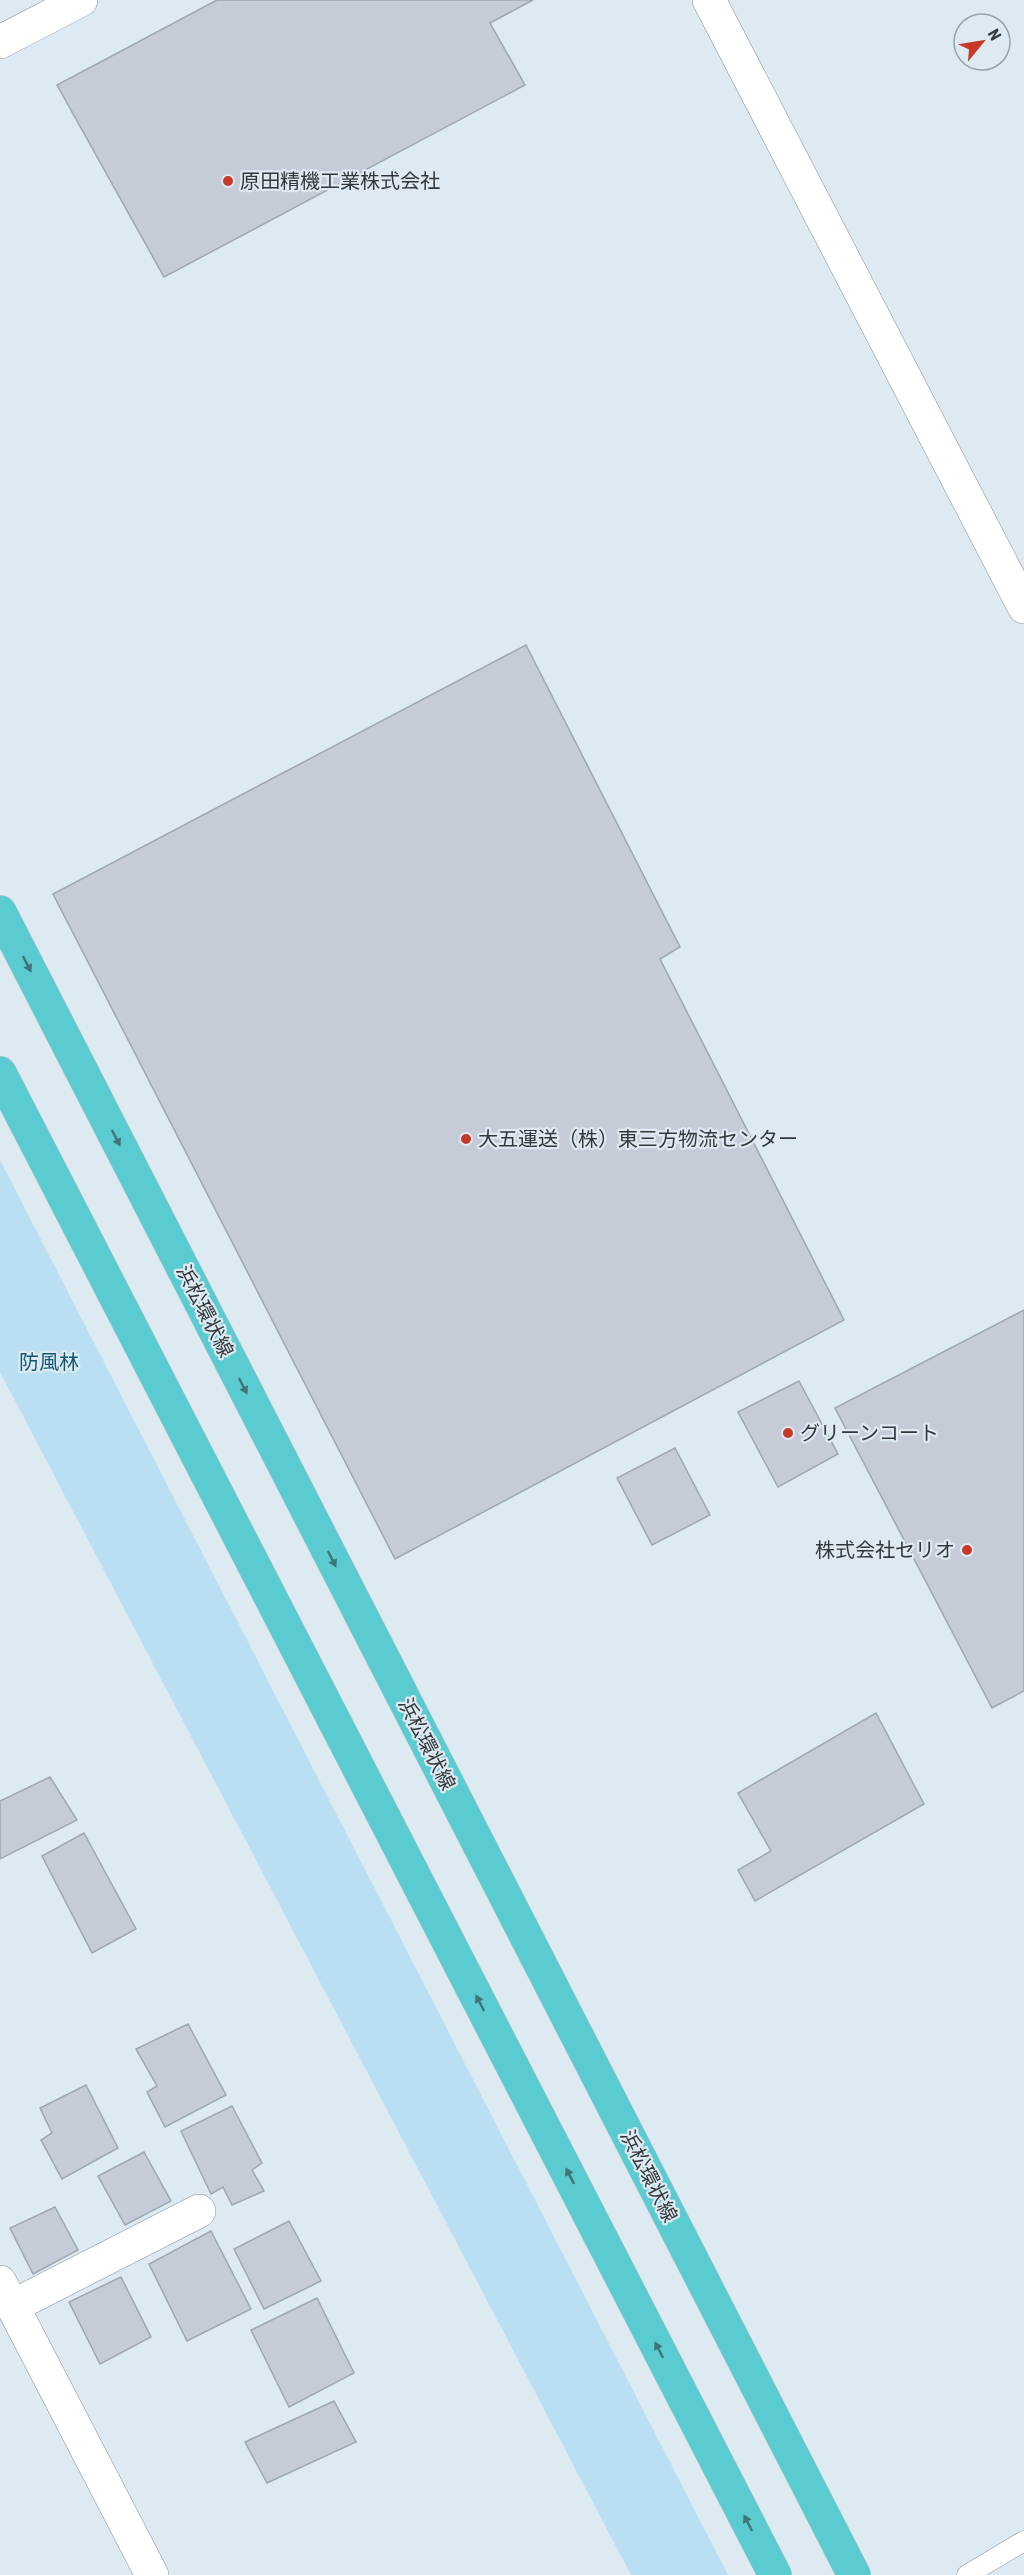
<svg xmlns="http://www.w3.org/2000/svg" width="1024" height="2575" viewBox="0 0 1024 2575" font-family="'Roboto Condensed','Noto Sans JP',sans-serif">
<rect width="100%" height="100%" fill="#ddeaf1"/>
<polygon fill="#badff2" points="0,1160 728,2575 631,2575 0,1372"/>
<g fill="#c6ccd7" stroke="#a0a6b0" stroke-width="1.5">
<polygon points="217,0 533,0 490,23 525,85 164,277 57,85"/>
<polygon points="526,645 680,947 660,959 844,1320 395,1559 53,894"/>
<polygon points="1024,1310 1024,1691 992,1708 835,1408"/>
<polygon points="799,1381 838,1454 778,1487 738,1412"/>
<polygon points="675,1448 710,1515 652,1545 617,1478"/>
<polygon points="876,1713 924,1804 755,1901 738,1870 771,1851 738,1793"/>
<polygon points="50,1777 77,1820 0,1859 0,1801"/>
<polygon points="84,1833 136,1929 92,1953 42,1856"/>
<polygon points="188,2024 226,2095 165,2127 147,2092 157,2086 136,2049"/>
<polygon points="86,2085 118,2148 62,2179 41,2140 52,2133 40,2108"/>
<polygon points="232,2106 262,2163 252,2170 264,2191 232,2205 223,2187 211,2194 181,2131"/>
<polygon points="144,2152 171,2201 125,2225 98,2176"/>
<polygon points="55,2207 78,2250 33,2274 10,2228"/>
<polygon points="289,2221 321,2281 264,2309 234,2249"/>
<polygon points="211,2231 251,2309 187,2341 149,2264"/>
<polygon points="121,2277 151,2337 100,2364 69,2302"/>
<polygon points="317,2298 354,2373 289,2407 251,2330"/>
<polygon points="334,2401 356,2442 267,2483 245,2442"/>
</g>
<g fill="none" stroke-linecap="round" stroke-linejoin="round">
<g stroke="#869298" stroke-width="21">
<polyline id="lane" points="967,2575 1024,2541"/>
</g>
<g stroke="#869298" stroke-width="34">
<g id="street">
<polyline points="709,0 1024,607"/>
<polyline points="0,42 81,0"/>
<polyline points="13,2306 199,2211"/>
</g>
</g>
<g stroke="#869298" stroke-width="34">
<polyline id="secondary" points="0,2282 152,2575"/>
</g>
<g stroke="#c6c7c8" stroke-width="34">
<g id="highway">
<polyline points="0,912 854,2575"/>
<polyline points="0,1073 775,2575"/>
</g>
</g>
<use href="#lane" stroke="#fff" stroke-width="20"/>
<use href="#street" stroke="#fff" stroke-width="33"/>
<use href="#secondary" stroke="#fff" stroke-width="33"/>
<use href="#highway" stroke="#5accd1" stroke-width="33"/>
</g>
<defs><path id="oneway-solid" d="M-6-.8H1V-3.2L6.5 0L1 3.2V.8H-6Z" transform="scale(1.5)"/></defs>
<g fill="#427376">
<use href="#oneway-solid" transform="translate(27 964) rotate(63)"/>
<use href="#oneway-solid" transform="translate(116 1138) rotate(63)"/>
<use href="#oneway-solid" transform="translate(243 1386) rotate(63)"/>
<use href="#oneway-solid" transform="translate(332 1559) rotate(63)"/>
<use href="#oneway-solid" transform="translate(480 2003) rotate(-117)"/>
<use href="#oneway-solid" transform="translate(570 2176) rotate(-117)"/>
<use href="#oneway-solid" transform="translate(659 2350) rotate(-117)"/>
<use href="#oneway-solid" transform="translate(748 2523) rotate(-117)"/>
</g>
<g fill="#c63929" stroke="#ddeaf1" stroke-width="2">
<circle cx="228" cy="181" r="6"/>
<circle cx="466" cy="1139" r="6"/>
<circle cx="788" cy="1433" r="6"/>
<circle cx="967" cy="1550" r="6"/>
</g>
<g text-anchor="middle" stroke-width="4.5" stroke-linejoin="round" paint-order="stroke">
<g font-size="20" fill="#32373a" stroke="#ddeaf1" text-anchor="start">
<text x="240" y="188">原田精機工業株式会社</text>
<text x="478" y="1146">大五運送（株）東三方物流センター</text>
<text x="800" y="1440">グリーンコート</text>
<text x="955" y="1557" text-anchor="end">株式会社セリオ</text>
</g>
<g font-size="20" fill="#32373a" stroke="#ddeaf1">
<text transform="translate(205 1311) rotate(63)" y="7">浜松環状線</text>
<text transform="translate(427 1744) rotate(63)" y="7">浜松環状線</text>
<text transform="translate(649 2176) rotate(63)" y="7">浜松環状線</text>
</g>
<g font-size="20" fill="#0e5875" stroke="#ddeaf1">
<text x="49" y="1369">防風林</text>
</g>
</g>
<g transform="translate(982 42) rotate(60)"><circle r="28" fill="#ddeaf1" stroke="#99a2a8" stroke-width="1.5"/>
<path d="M0-4.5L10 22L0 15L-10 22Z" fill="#c63929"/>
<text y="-9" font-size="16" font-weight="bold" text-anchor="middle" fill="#32373a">N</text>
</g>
</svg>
